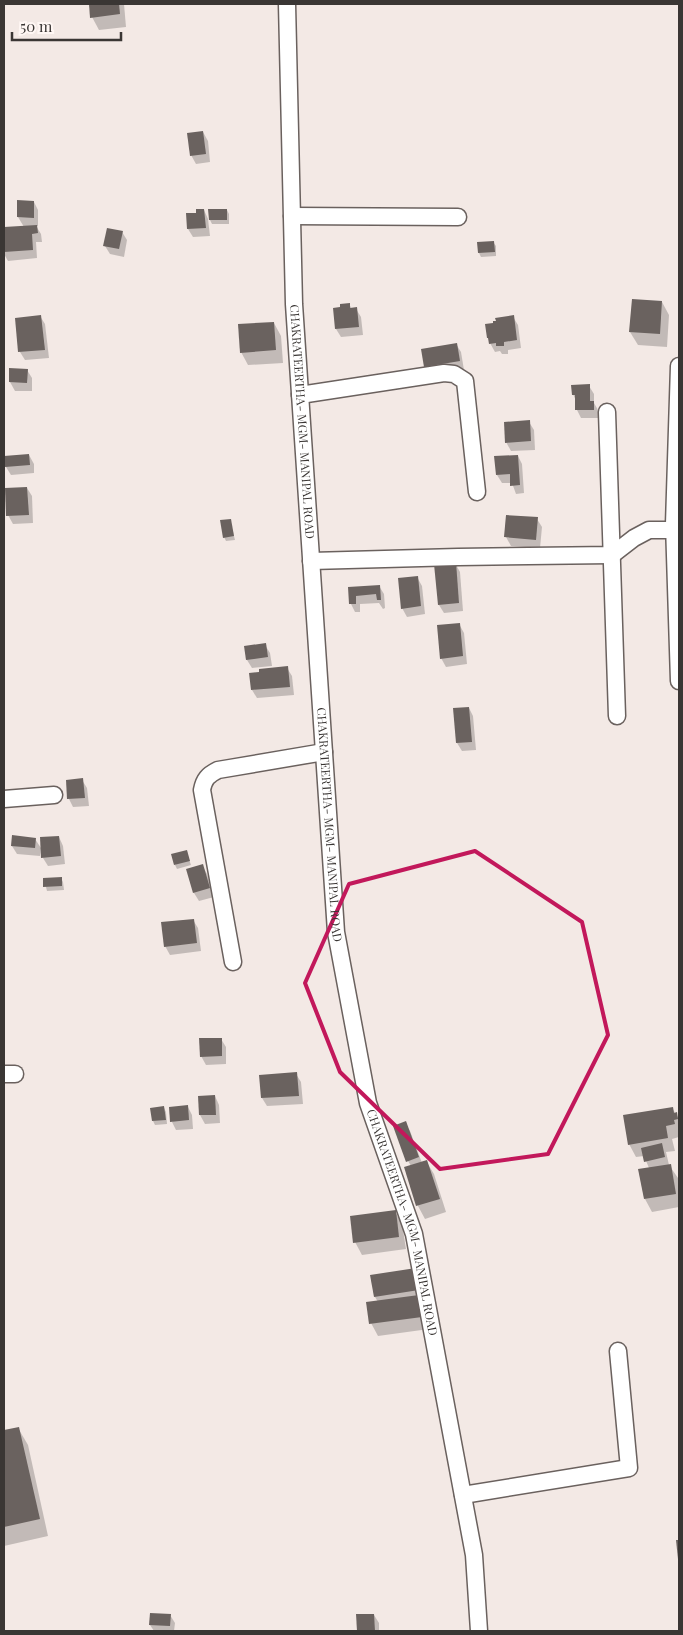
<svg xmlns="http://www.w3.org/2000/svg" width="683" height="1635" viewBox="0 0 683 1635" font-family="'Playfair Display',serif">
<rect width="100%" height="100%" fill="#f3e9e5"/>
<g fill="#0003">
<polygon points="90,4 124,4 126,27 99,30 92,17"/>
<polygon points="203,132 208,141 210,162 196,164 191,155"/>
<polygon points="34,202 38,210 38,226 36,226 41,234 42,242 36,242 37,258 8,261 4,254 4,229 24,227 18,217"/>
<polygon points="204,210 208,219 210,236 193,237 188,229"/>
<polygon points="227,210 229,214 229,224 212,224 210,220"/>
<polygon points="122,232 127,240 124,257 110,254 105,246"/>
<polygon points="493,242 496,246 496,256 481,257 479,253 478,243"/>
<polygon points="662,302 669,315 667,347 638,345 630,332"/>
<polygon points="349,304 352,309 356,309 361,317 363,335 341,337 336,329"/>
<polygon points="40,316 45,324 49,358 25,360 20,352 16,319"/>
<polygon points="513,317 518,325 521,348 508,350 508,354 502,354 500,351 495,352 490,343"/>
<polygon points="274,323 281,336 283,363 248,365 241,352"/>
<polygon points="456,344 461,352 464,370 430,375 425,367"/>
<polygon points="10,369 27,370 32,378 32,391 15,391 10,382"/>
<polygon points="589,386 594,394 594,403 598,410 598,418 581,418 577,410 576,401 573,394"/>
<polygon points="529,422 534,430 535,450 511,451 506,442"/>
<polygon points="29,455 34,464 34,473 11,475 6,467 6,457"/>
<polygon points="518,456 522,464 524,493 516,494 512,483 502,483 497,475"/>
<polygon points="27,488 32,496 33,523 13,524 8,515"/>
<polygon points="537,519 542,527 540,548 511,546 506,537"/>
<polygon points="230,520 235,540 226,541 224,537"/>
<polygon points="455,563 460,572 463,611 444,613 439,605"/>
<polygon points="417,577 422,586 425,614 407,617 402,608"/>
<polygon points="379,586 384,594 385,608 383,609 379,603 360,604 360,612 355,612 351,604 349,588"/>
<polygon points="459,624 464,633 467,664 446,667 441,658"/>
<polygon points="265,645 270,653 272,666 252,668 247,660 245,647"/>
<polygon points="287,668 292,676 294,695 257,698 252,690 260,673"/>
<polygon points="469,708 473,716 476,750 462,751 457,743"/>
<polygon points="82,780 87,788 89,806 73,807 69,799 67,781"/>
<polygon points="59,837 63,846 65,864 48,866 43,858"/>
<polygon points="35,839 41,848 40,856 17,854 12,846"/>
<polygon points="186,851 191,865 177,869 175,865"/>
<polygon points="202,865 207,874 214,897 199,901 194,893"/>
<polygon points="61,878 63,882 64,890 47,891 44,879"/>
<polygon points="193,920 198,928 201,951 170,955 165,946"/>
<polygon points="221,1039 226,1047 226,1064 206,1065 201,1056"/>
<polygon points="296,1074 301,1082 303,1104 267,1106 262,1098"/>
<polygon points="215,1096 219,1105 220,1123 205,1124 200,1115 199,1097"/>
<polygon points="188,1107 192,1115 193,1129 176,1130 172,1122"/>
<polygon points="164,1108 166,1112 167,1124 155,1125 153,1121"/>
<polygon points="672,1108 679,1119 679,1137 672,1139 675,1151 666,1152 669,1165 678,1178 679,1207 652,1212 645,1199 640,1170 649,1168 644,1156 636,1157 629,1144"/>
<polygon points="405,1123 410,1131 422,1163 426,1161 434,1174 446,1212 425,1219 418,1206 405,1168 411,1166 408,1161"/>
<polygon points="395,1212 402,1224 406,1249 362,1255 355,1242"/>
<polygon points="415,1269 429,1329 378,1336 371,1323 378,1302 375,1297 372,1276"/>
<polygon points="18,1428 28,1445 48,1536 4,1546 4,1431"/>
<polygon points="151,1614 170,1615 175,1623 174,1631 154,1631 150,1625"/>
<polygon points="358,1615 374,1615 379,1623 379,1631 358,1631"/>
</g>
<g fill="#6a625f">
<polygon points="89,4 119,4 120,14 90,18"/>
<polygon points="203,131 206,154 190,156 187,133"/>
<polygon points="17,200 34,201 34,218 17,217"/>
<polygon points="196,209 204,209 206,228 187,229 186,213 196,213"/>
<polygon points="208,209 227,209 227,220 209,220"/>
<polygon points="37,225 38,233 32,234 33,250 4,252 4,227"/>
<polygon points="107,228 123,231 119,249 103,246"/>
<polygon points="494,241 495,252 478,253 477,242"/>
<polygon points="632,299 662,301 660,334 629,332"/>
<polygon points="350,303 350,308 357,307 359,327 335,329 333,308 340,307 340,304"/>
<polygon points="41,315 45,350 18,352 15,318"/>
<polygon points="514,315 517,340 504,342 504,346 496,346 496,343 489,344 488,338 487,338 485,324 493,323 493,321 496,321 495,318"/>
<polygon points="274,322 276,350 240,353 238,324"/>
<polygon points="457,343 460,361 424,367 421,349"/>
<polygon points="9,368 28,369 27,383 9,382"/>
<polygon points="590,384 590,401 594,401 594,410 575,410 575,395 572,395 571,385"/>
<polygon points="530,420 531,441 505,443 504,422"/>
<polygon points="29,454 30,465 5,467 4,456"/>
<polygon points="518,455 520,485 510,486 510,474 496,475 494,456"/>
<polygon points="27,487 29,515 6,516 5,488"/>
<polygon points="506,515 538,517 536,540 504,537"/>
<polygon points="231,519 234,536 223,538 220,520"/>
<polygon points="456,562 459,603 438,605 434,564"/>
<polygon points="418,576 421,606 401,609 398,578"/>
<polygon points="380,585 381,600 377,600 376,594 356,596 356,604 349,604 348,587"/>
<polygon points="460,623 463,656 440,659 437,625"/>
<polygon points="266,643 268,657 246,660 244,646"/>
<polygon points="288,666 290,687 251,690 249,673 259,672 259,669"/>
<polygon points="469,707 472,742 456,743 453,708"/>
<polygon points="83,778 85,798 67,799 66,780"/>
<polygon points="12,835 36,838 35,848 11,846"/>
<polygon points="59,836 61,856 41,858 40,837"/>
<polygon points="187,850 190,861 174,865 171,854"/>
<polygon points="203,864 210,888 193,893 186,869"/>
<polygon points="62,877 62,886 43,887 43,878"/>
<polygon points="194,919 197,943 164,947 161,922"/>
<polygon points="199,1038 222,1038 222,1056 200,1057"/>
<polygon points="297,1072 299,1096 261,1098 259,1075"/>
<polygon points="215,1095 216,1115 199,1115 198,1096"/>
<polygon points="188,1105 189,1120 170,1122 169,1107"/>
<polygon points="164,1106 166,1120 152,1121 150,1108"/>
<polygon points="673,1107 674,1113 677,1112 678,1119 674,1120 675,1124 666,1126 668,1138 628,1145 623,1115"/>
<polygon points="406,1121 419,1157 406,1162 393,1126"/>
<polygon points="662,1143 665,1157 644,1162 641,1148"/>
<polygon points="427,1160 440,1199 416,1206 404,1167"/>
<polygon points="671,1164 676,1194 644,1199 638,1169"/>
<polygon points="396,1210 399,1237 353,1243 350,1216"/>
<polygon points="416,1268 419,1290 374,1297 370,1275"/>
<polygon points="419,1295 422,1317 369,1324 366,1302"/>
<polygon points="19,1427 40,1519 4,1527 4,1430"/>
<polygon points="676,1540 679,1540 679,1559 678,1559"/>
<polygon points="150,1613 171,1614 170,1626 149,1625"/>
<polygon points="356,1614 374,1614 375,1631 357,1631"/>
</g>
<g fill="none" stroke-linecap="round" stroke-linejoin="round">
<g stroke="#6a615e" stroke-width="19">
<g id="minor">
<path id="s1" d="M 287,4 L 294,304 L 336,932 L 368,1103 L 414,1234 L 474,1555 L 479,1631"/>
<polyline points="292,216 458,217"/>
<polyline points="679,366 674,524 679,681"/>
<polyline points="300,395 444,373 454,374 465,381 477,492"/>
<polyline points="607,412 617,716"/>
<polyline points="311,561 458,557 612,555 634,538 649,530 674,530"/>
<polyline points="4,799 54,795"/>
<path d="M 233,962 L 202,790 C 204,779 208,775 218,770 L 324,752"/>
<polyline points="4,1074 15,1074"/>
<polyline points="463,1495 629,1468 618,1351"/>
</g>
</g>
<use href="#minor" stroke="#fff" stroke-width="16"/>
</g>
<path fill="none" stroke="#c2185b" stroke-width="4" stroke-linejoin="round" d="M 475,851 L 582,922 L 608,1035 L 548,1154 L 440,1169 L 340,1072 L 305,983 L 349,884 Z"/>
<g text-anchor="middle" stroke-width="5" stroke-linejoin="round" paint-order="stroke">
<g font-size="12" fill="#3a3634" stroke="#fff7f4">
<text dy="4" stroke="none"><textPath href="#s1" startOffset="418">CHAKRATEERTHA- MGM- MANIPAL ROAD</textPath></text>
<text dy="4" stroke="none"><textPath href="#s1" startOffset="822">CHAKRATEERTHA- MGM- MANIPAL ROAD</textPath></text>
<text dy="4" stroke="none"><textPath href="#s1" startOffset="1228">CHAKRATEERTHA- MGM- MANIPAL ROAD</textPath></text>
</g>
</g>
<rect width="683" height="1635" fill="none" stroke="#3a3634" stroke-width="10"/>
<path d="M12 32v8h109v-8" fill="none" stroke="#3a3634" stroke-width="2.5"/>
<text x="20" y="32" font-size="15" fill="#3a3634" stroke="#fff7f4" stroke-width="4" paint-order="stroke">50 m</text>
</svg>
